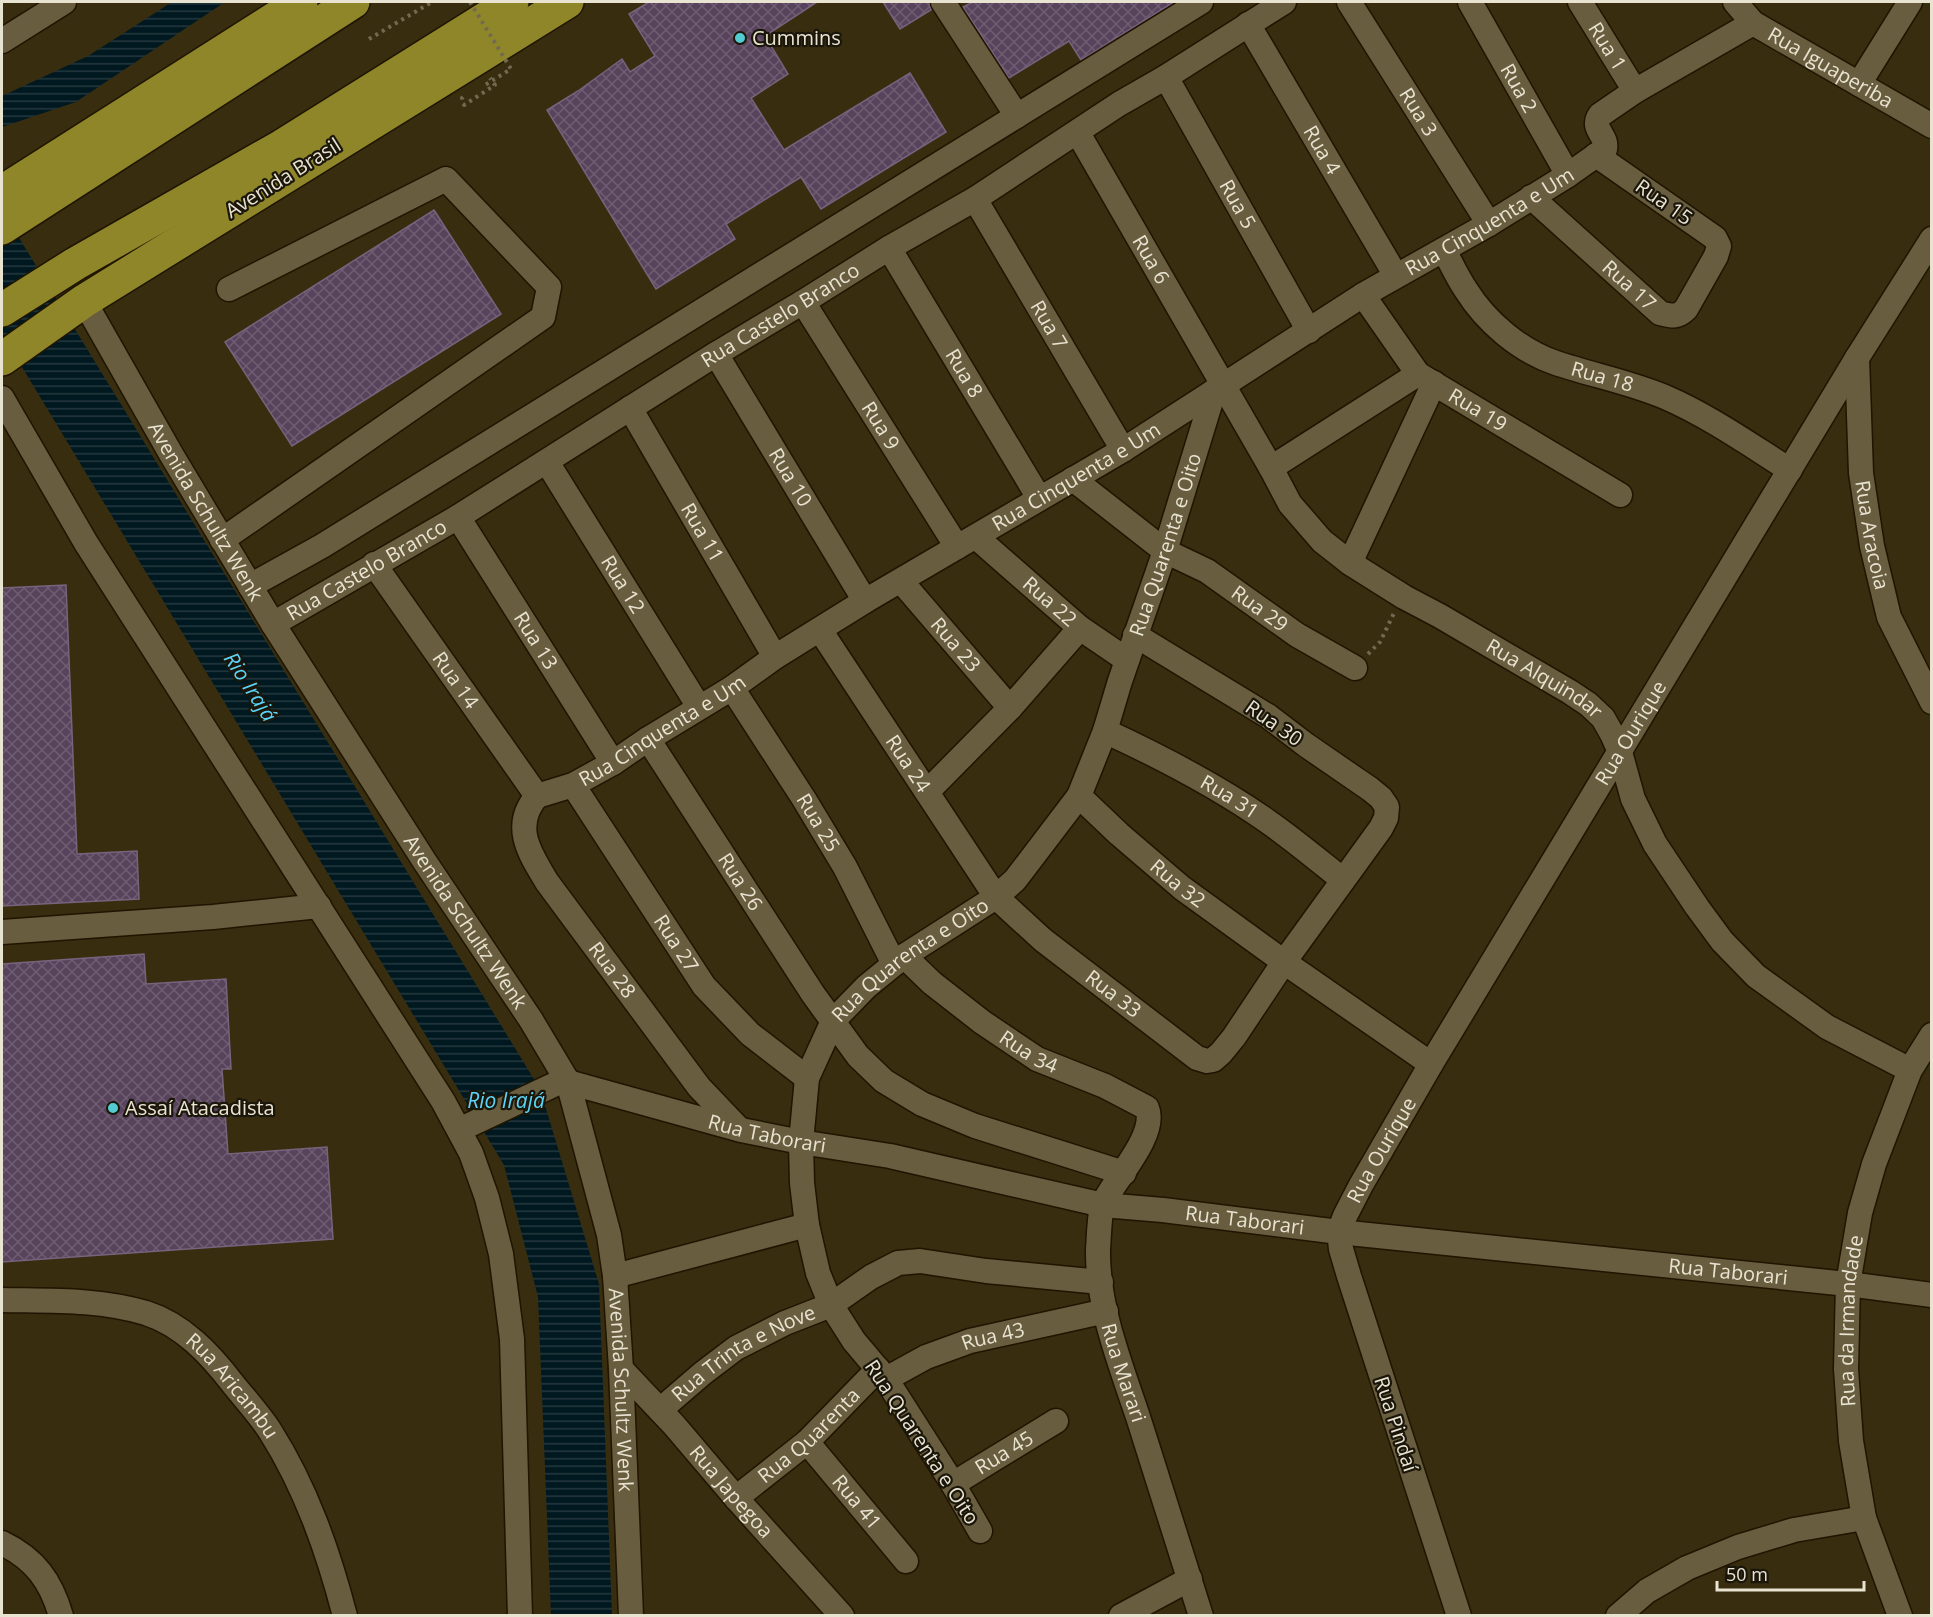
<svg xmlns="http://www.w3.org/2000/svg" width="1933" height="1617" viewBox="0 0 1933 1617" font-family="'Open Sans',sans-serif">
<defs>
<pattern id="water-rules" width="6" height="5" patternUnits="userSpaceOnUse" patternTransform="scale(1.5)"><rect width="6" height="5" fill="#00181f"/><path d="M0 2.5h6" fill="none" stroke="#25393f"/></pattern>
<pattern id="building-cross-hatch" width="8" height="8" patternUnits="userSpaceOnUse" patternTransform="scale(1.5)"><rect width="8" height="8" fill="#57435c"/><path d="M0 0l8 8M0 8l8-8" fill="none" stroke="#6f5e72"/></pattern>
</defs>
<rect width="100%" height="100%" fill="#382d0f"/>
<g fill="url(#water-rules)">
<polygon points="172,2 225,2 76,102 2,127 2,96 88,56"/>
<polygon points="2,210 540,1089 599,1284 612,1615 551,1615 538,1297 504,1165 2,334"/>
</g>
<g fill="url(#building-cross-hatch)" stroke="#78637e" stroke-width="1.5">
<polygon points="649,2 817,2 765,36 788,74 751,98 784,150 910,73 946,132 821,209 801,177 726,224 735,239 656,289 547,110 578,91 622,59 630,72 655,56 629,14"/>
<polygon points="883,2 929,2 931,10 900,29"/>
<polygon points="973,2 1174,2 1081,60 1069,41 1009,78 963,7"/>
<polygon points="434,210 501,314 292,446 225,342"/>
<polygon points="66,585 77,854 137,851 139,899 2,906 2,588"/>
<polygon points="144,954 146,984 226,979 231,1069 222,1069 228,1154 327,1147 333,1239 2,1262 2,964"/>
</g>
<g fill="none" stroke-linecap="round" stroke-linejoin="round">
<g stroke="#1f1500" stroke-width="27">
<g id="minor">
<polyline points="943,2 1017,116"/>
<path id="s1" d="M 1349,2 L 1489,224"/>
<path id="s2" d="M 1470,2 L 1568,175"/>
<path id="s3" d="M 1580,2 L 1635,91"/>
<path id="s4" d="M 1735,2 L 1753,23 L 1932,126"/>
<path id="s5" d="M 1248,24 L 1396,276"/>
<polyline points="2,41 64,2"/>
<path id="s6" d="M 1166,77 L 1309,331"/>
<polyline points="1859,84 1910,2"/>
<path id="s7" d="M 1078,133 L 1271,468 L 1290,504 L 1322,541 L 1350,563 L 1404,597 L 1440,616 L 1570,692 L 1588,704 L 1603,718 L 1612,734 L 1620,752 L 1633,799 L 1655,844 L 1697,907 L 1722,941 L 1756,976 L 1827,1027 L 1910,1070"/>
<path id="s8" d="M 1531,197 L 1660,313 C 1672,316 1677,318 1686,309 L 1716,256 L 1719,246 L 1715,238 L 1596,155"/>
<path id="s9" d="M 975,199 L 1123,450"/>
<path id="s10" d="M 889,248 L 1039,498"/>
<path id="s11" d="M 1444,250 C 1451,263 1457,277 1466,290 C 1486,322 1520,351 1556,363 C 1592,375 1629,382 1665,397 C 1709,416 1750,445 1790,470"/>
<path id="s12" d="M 1363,295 L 1418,374 L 1620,495"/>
<path id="s13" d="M 84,301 L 171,454 L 273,624 L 425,862 L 531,1020 L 568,1082 L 609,1235 L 615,1276 L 621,1369 L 631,1616"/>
<path id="s14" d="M 803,302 L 957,547"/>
<path id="s15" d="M 716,354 L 865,601"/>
<path id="s16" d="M 1857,358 L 1861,473 L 1872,546 L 1889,617 L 1932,702"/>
<polyline points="2,398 86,543 443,1101 471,1153 487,1198 501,1254 512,1339 520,1616"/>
<path id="s17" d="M 630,408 L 775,657"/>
<path id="s18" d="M 547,462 L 699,707"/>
<polyline points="1271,468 1418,374"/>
<path id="s19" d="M 1073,479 L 1165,551 L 1207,571 L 1297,635 L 1355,668"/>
<path id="s20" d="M 458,517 L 613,763"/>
<path id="s21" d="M 976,537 L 1080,628 L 1127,660"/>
<polyline points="222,540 543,317 549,287 446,179 229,289"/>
<polyline points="1350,563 1434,383"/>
<path id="s22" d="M 374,564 L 537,796"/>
<path id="s23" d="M 901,581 L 1010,708"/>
<polyline points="250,586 322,546 1201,2"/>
<path id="s24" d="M 273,624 L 458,517 L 716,354 L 803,302 L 889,248 L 975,199 L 1119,104 L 1166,77 L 1284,2"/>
<path id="s25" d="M 820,630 L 996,897 L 1043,940 L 1197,1058 L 1207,1061 L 1213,1060 L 1221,1053 L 1234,1037 L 1284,962 L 1381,828 L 1386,818 L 1387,807 L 1381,798 L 1370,789 L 1306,745 L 1268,716 L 1135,635"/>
<path id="s26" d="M 732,688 L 804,799 L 845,867 L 894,964"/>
<path id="s27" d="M 1105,731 C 1161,757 1216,785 1267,821 C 1293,839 1318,860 1343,880"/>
<path id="s28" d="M 648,739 L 813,994 L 858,1056 L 884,1081 L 922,1104 L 975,1126 L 1124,1173"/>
<path id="s29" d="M 573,785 L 704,986 L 750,1034 L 807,1078"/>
<polyline points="927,792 1010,708 1080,628"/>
<path id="s30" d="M 537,796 L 573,785 L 613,763 L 648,739 L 732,688 L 775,657 L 865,601 L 1123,450 L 1363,295 L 1489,224 L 1568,175 L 1605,149 C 1608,135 1590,129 1600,115 L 1635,91 L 1753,23"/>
<path id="s31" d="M 537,796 C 511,826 530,854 547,882 L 699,1087 L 739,1129"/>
<path id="s32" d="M 1079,796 L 1119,834 L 1182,888 L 1284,962 L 1431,1064"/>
<polyline points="2,932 213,917 319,906"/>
<path id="s33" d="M 904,956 L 932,983 L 982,1022 L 1037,1059 L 1105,1086 L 1147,1108 C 1158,1135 1113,1181 1103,1204 C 1099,1214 1099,1239 1098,1249 C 1097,1306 1120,1363 1138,1417 C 1159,1483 1180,1549 1201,1616"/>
<path id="s34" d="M 568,1082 L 741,1130 L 801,1142 L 890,1156 L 1103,1205 L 1163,1210 L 1339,1232 L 1848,1284 L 1932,1295"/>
<polyline points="459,1130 566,1079"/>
<polyline points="615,1276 807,1225"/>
<path id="s35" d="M 2,1300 C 51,1301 98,1299 146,1313 C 183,1325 210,1354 233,1384 C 245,1399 259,1414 270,1431 C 306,1488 328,1551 345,1616"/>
<path id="s36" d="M 621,1369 L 674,1425 L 736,1498 L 842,1616"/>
<path id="s37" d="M 886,1379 L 926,1357 L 970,1341 L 1106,1311"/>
<path id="s38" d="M 660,1410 L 703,1373 L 736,1348 L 785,1323 L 831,1305 L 871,1277 L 898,1263 L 920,1261 L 986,1271 L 1101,1282"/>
<path id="s39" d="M 807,1442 L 906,1561"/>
<path id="s40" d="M 953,1484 L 1056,1421"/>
<path id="s41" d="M 736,1498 L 807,1442 L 878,1369"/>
<path id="s42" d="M 980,1531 L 953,1484 L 886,1379 L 854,1341 L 831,1305 L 818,1273 L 807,1225 L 802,1183 L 801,1142 L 807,1078 L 833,1021 L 866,987 L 904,956 L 996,897 L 1015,880 L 1079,796 L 1105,731 L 1120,681 L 1165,551 L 1214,391"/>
<path d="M 2,1543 C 35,1559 51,1581 61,1616"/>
<polyline points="1121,1616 1190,1579"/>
<path id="s43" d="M 1459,1616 L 1349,1276 L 1341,1249 L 1339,1232 L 1345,1216 L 1361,1185 L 1431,1064 L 1857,358 L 1932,239"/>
<polyline points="1618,1616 1647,1591 1687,1568 1738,1547 1794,1530 1864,1518"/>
<path id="s44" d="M 1900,1616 L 1864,1518 L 1851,1441 L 1846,1369 L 1848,1284 L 1860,1213 L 1874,1164 L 1910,1070 L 1932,1035"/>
</g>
</g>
<g stroke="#1f1500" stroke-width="36">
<g id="highway">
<polyline points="2,192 301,2"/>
<polyline points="2,228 353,2"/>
<polyline points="2,310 75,264 282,146 512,2"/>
<polyline points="2,359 84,301 567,2"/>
</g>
</g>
<g stroke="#736950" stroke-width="4" stroke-dasharray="3 4.5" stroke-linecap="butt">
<polyline points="369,39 432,2"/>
<polyline points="463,97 462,98 464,105 495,85 490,78"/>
<polyline points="1368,654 1380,642 1394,613"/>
</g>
<use href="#minor" stroke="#685d3e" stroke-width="24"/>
<use href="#highway" stroke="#8f862a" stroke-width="33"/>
<polyline stroke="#736950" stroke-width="4" stroke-dasharray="3 4.5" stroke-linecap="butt" points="470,2 511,69 485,85"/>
</g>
<g fill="#52ccd0" stroke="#1b160a" stroke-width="2">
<circle cx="740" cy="38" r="6"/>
<circle cx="113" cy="1108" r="6"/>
</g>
<g text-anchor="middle" stroke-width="4.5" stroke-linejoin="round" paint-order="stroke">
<g font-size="20" fill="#e9e3d2" stroke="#1b160a" text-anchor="start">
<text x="752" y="45">Cummins</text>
<text x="125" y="1115">Assaí Atacadista</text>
</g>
<g font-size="20" fill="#e9e3d2" stroke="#1b160a">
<text dy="7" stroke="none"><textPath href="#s3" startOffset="52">Rua 1</textPath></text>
<text dy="7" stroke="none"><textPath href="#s4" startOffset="117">Rua Iguaperiba</textPath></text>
<text dy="7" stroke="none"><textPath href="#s2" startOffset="99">Rua 2</textPath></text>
<text dy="7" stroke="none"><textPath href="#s1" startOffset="130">Rua 3</textPath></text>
<text dy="7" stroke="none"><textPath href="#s5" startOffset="146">Rua 4</textPath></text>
<text transform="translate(283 178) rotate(-32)" y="7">Avenida Brasil</text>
<text transform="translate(1664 202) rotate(35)" y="7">Rua 15</text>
<text dy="7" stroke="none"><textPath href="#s6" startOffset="146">Rua 5</textPath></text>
<text dy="7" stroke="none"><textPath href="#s30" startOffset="1114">Rua Cinquenta e Um</textPath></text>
<text dy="7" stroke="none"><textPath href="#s7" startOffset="146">Rua 6</textPath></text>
<text dy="7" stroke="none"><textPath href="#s8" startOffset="132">Rua 17</textPath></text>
<text dy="7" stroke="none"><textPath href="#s24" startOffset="594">Rua Castelo Branco</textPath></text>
<text dy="7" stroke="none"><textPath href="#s9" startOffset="146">Rua 7</textPath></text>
<text dy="7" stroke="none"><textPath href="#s10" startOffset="146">Rua 8</textPath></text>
<text dy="7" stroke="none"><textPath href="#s11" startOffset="212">Rua 18</textPath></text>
<text dy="7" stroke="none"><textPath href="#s12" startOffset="166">Rua 19</textPath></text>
<text dy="7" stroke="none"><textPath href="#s14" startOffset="146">Rua 9</textPath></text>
<text dy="7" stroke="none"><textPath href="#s30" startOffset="628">Rua Cinquenta e Um</textPath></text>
<text dy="7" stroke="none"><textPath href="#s15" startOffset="144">Rua 10</textPath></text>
<text dy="7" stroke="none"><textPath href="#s13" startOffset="243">Avenida Schultz Wenk</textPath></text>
<text dy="7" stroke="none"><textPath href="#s17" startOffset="144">Rua 11</textPath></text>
<text dy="7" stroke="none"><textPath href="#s16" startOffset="178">Rua Aracoia</textPath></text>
<text dy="7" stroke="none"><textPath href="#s42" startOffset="1168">Rua Quarenta e Oito</textPath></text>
<text dy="7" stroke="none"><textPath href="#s24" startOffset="108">Rua Castelo Branco</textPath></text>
<text dy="7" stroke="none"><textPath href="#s18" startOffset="144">Rua 12</textPath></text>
<text dy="7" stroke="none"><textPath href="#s21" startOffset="98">Rua 22</textPath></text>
<text dy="7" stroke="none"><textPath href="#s19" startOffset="228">Rua 29</textPath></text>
<text dy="7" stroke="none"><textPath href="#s20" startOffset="146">Rua 13</textPath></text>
<text dy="7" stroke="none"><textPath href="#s23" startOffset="84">Rua 23</textPath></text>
<text dy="7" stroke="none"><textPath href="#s22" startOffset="142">Rua 14</textPath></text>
<text dy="7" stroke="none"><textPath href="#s7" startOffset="738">Rua Alquindar</textPath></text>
<text transform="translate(1274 723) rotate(35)" y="7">Rua 30</text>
<text dy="7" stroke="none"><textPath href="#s30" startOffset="142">Rua Cinquenta e Um</textPath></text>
<text dy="7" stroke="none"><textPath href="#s43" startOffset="981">Rua Ourique</textPath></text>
<text dy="7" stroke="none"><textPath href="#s25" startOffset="160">Rua 24</textPath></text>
<text dy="7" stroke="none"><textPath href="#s27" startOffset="141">Rua 31</textPath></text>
<text dy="7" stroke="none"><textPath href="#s26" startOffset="160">Rua 25</textPath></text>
<text dy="7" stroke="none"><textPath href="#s28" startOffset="170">Rua 26</textPath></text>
<text dy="7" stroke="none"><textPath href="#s32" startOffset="132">Rua 32</textPath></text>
<text dy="7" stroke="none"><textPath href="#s13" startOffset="729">Avenida Schultz Wenk</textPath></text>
<text dy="7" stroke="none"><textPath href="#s29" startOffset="189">Rua 27</textPath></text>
<text dy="7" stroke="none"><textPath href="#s42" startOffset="664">Rua Quarenta e Oito</textPath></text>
<text dy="7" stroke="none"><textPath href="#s31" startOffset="204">Rua 28</textPath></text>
<text dy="7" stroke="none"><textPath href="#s25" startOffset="472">Rua 33</textPath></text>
<text dy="7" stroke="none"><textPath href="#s33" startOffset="158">Rua 34</textPath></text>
<text dy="7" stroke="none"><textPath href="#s34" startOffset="206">Rua Taborari</textPath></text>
<text dy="7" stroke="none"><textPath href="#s43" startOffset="495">Rua Ourique</textPath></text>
<text dy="7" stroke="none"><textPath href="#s34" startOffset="692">Rua Taborari</textPath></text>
<text dy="7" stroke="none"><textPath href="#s34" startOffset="1178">Rua Taborari</textPath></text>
<text dy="7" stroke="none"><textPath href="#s44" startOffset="303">Rua da Irmandade</textPath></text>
<text dy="7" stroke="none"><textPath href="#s37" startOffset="116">Rua 43</textPath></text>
<text dy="7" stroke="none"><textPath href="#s38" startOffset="102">Rua Trinta e Nove</textPath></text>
<text dy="7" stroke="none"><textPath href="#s33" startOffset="570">Rua Marari</textPath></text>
<text dy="7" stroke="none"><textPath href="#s35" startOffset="260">Rua Aricambu</textPath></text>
<text dy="7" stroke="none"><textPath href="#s13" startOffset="1233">Avenida Schultz Wenk</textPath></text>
<text transform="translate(1396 1424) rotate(72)" y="7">Rua Pindaí</text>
<text dy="7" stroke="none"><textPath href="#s41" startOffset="96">Rua Quarenta</textPath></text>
<text transform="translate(922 1442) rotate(57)" y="7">Rua Quarenta e Oito</text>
<text dy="7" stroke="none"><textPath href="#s40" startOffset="60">Rua 45</textPath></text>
<text dy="7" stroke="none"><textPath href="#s36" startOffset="165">Rua Japegoa</textPath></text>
<text dy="7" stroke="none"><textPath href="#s39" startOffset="78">Rua 41</textPath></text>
</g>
<g font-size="21" font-style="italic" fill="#5cd4f9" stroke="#1b160a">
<text transform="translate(250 687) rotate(57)" y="7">Rio Irajá</text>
<text x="506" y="1108">Rio Irajá</text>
</g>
</g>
<rect width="1933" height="1617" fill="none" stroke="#e9e3d2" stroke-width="6"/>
<path d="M1717 1581v9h147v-9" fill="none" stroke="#e9e3d2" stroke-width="3"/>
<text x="1726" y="1581" font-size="18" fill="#e9e3d2" stroke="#1b160a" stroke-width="4.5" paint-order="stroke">50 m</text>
</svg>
